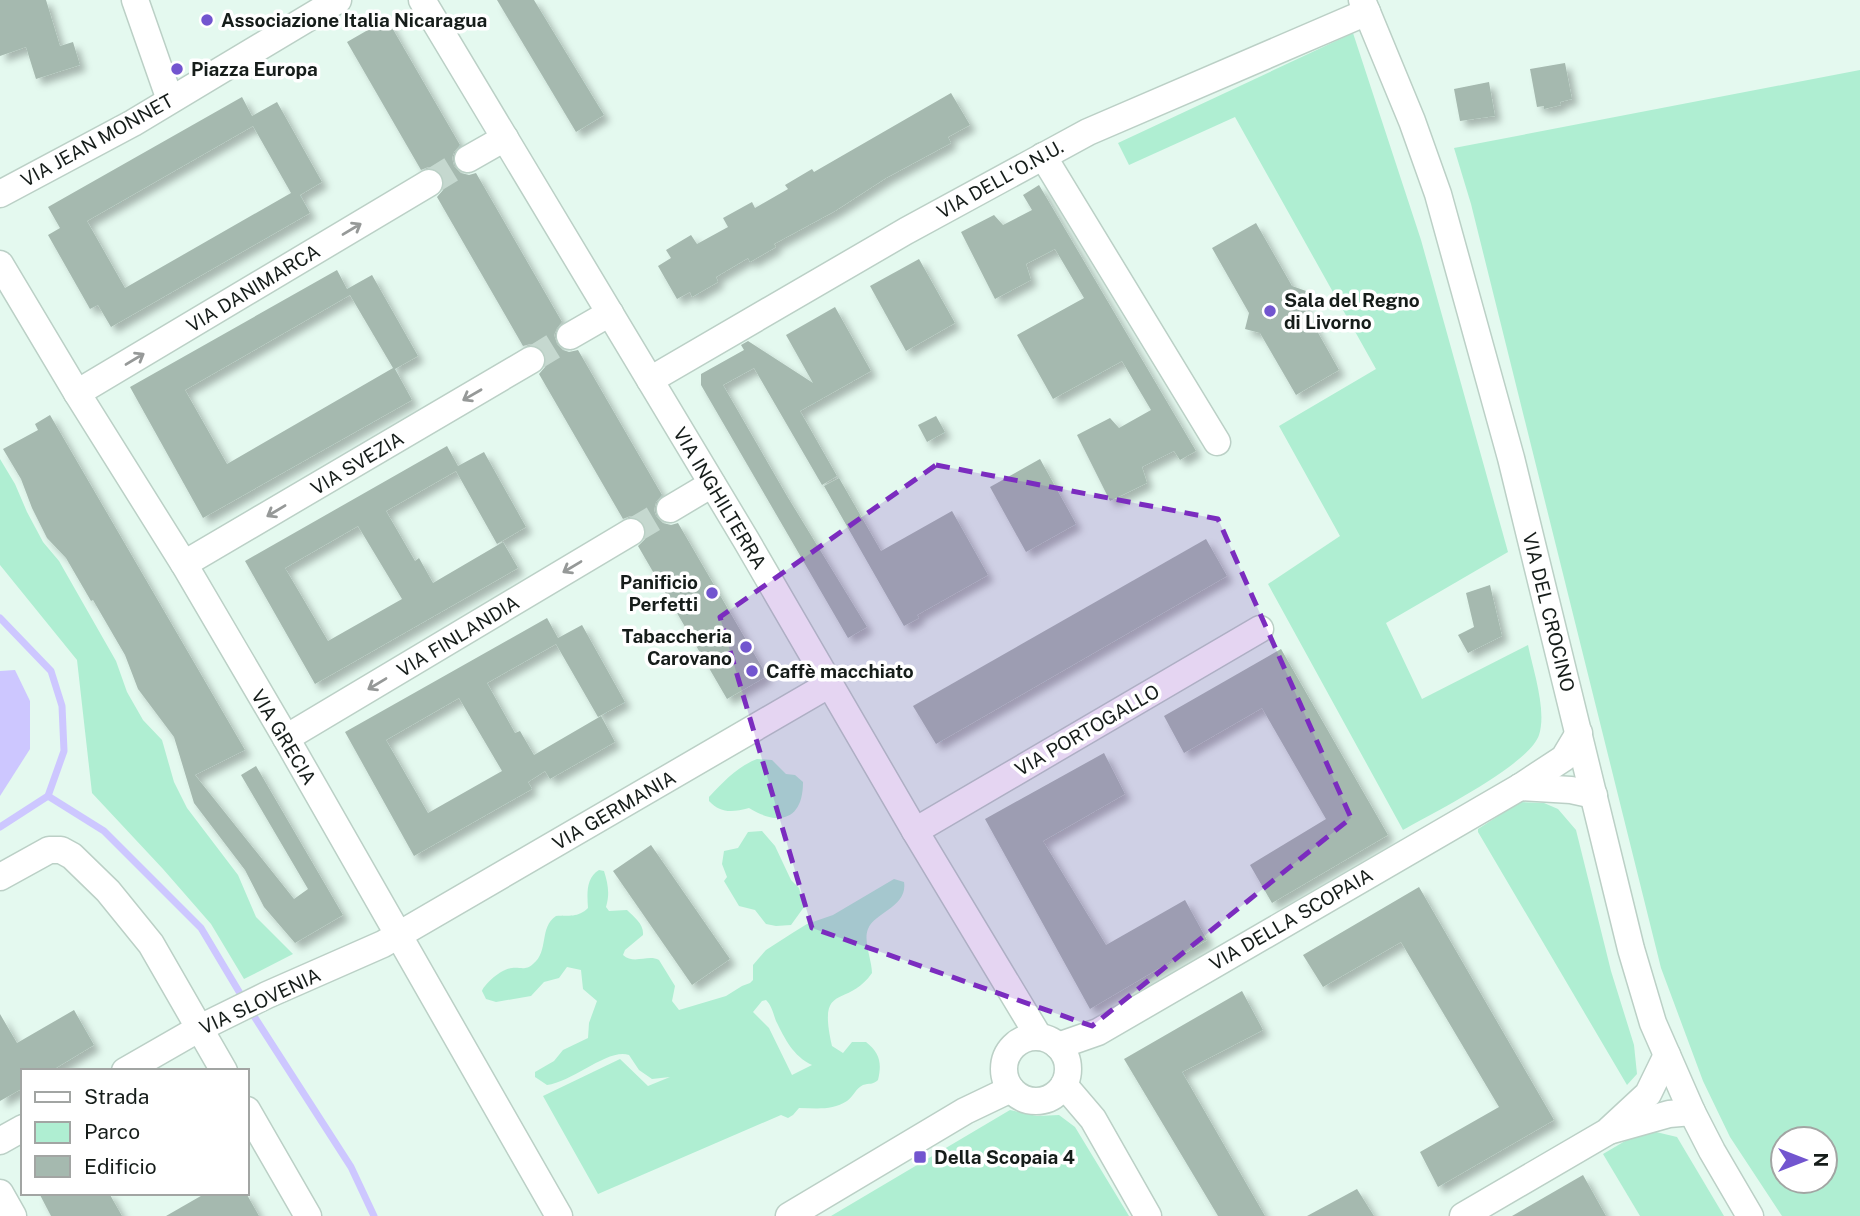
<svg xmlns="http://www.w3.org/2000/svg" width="1860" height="1216" viewBox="0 0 1860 1216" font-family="'Public Sans',sans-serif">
<defs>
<filter id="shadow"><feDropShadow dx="6" dy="6" stdDeviation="3.5" flood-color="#0004"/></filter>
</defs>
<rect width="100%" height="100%" fill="#e4f9ef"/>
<g fill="#afeed2" fill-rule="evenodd">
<path d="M 1353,33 L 1421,240 L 1508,552 L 1386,623 L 1422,699 L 1528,645 C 1533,670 1547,710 1539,735 C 1529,765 1433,813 1403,830 L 1268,584 L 1340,536 L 1279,426 L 1376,369 L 1235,117 L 1129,165 L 1118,143 Z"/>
<path d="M 1860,70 L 1860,1216 L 1782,1216 L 1730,1137 L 1703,1081 L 1661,968 L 1471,204 L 1454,148 ZM 1783,1139 L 1825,1139 L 1825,1181 L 1783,1181 Z"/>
<polygon points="0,459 15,484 27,512 43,542 59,561 116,661 127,692 143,720 162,740 174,782 187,808 238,875 256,917 293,954 244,979 211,924 163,869 92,793 77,660 0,565"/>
<path d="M 757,759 L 772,760 L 786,774 L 795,775 L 803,782 C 803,821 778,826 749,808 C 733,812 721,814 709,801 L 709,797 C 724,781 737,767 757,759 Z"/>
<polygon points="1520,802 1544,803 1558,809 1576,830 1611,971 1634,1045 1637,1074 1627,1085 1478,832 1478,829"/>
<polygon points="762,831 775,846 791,880 799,888 804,907 791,925 776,926 766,924 755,910 739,906 724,881 727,877 722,864 724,851 738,848 748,832"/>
<path d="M 599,870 L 604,871 C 608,884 610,894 606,907 L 609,911 L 627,910 C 634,917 644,924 643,935 L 625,950 L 623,955 C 634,965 648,954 659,960 L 675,986 L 672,1001 L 679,1010 L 726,996 L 742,986 L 750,983 L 753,980 L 753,965 L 766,950 L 794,932 L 807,924 L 833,915 L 894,879 L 904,882 C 908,907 875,912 868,929 C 863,941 872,960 872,973 C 846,1010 817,980 832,1046 L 843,1053 L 852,1042 L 866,1042 C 880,1053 882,1063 878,1080 C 873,1085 869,1083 863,1085 C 856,1088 853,1097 847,1101 C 832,1111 815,1108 799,1108 L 793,1115 L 788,1118 L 781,1115 L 598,1194 L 543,1096 L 620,1059 L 648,1086 L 670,1077 L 652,1079 L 639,1070 L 629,1055 C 608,1048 573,1082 547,1085 L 535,1077 L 535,1072 L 554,1061 L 563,1050 L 588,1038 L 589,1023 L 597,1001 L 583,989 L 581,970 L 567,967 L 559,978 L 544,982 L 531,996 L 496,1002 L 486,999 L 482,991 C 486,982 502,969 512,968 C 521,967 525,971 533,964 C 549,952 539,927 556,916 C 569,915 578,918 588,908 C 587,893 586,878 599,870 ZM 766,1000 C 772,1006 773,1013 776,1021 C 785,1039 793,1056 812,1065 L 792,1075 L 769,1028 L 753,1012 L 762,1001 Z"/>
<polygon points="1010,1110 1037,1116 1059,1115 1075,1127 1129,1216 831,1216"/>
<polygon points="1656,1132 1677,1137 1724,1216 1640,1216 1603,1154 1637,1134"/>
</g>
<polygon fill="#cdc7ff" points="15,670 30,701 30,749 0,796 0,671"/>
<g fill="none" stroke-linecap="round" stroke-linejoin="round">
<g stroke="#cdc7ff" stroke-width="7">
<polyline points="0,618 51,671 62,706 64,751 48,796 0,827"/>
<polyline points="48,796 104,831 201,928 244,1000"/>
<polyline points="250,1010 351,1167 374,1216"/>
</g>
</g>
<g fill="#a5b9af" fill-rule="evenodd" filter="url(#shadow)">
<polygon points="0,0 46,0 60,46 73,42 80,65 36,79 26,47 0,56"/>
<polygon points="497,0 534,0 604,115 576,132"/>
<polygon points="387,19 460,145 454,152 452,158 454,166 461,173 469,175 476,173 562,322 557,328 554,335 557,344 563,350 569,352 578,350 662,495 656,502 654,510 656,516 663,523 671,525 678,523 767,676 727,699 638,546 645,539 647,532 645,525 638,518 630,516 623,519 539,374 545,367 547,361 545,353 538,346 530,344 523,346 437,197 443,190 445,182 443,176 436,169 428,167 421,170 347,42"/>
<polygon points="1565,63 1572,99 1560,102 1561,105 1544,109 1544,106 1537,107 1530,69"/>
<polygon points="1489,82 1495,116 1460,121 1454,89"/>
<polygon points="951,93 970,125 948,137 951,143 886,178 835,211 774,244 776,247 750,262 748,258 716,277 718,282 692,297 690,292 677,299 658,266 671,258 666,250 691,235 697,244 728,227 723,218 752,202 755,208 788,189 785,185 812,169 814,172"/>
<path d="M 242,97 L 252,116 L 277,102 L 322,182 L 300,195 L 310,213 L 111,327 L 98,305 L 90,309 L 48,235 L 60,228 L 48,207 ZM 253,126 L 291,193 L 125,288 L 87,221 Z"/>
<polygon points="1039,185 1196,451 1180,460 1174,451 1142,467 1147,483 1110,501 1077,435 1110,418 1119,428 1151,410 1122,361 1053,399 1017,335 1084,298 1055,249 1026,264 1031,280 995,299 961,232 994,215 1003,225 1032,210 1023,195"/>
<polygon points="1256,223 1292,286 1306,291 1303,306 1339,370 1296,395 1260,333 1245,329 1249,313 1212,248"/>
<polygon points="919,259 955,323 906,351 870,286"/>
<path d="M 337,270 L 347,289 L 372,275 L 418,356 L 395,369 L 412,400 L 203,518 L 130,387 ZM 350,295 L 393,368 L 227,464 L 185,390 Z"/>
<polygon points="835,307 871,371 800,411 837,476 822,485 754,368 723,385 787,496 867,627 848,638 701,385 701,374 744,350 741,345 748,341 813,383 786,335"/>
<polygon points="50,415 245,750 195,775 294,899 308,889 241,775 256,766 343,915 295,943 264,907 245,870 194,803 174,737 138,689 125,655 93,600 91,601 66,558 47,538 32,508 21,479 3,449 38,430 35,424"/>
<polygon points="936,416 945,432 927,442 918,425"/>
<path d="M 447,446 L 458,466 L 484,452 L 526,527 L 497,544 L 456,471 L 386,511 L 415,561 L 419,558 L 433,583 L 503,542 L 518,568 L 315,684 L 245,561 ZM 358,526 L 402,599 L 328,641 L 285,568 Z"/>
<polygon points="1040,459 1076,524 1026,552 990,487"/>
<polygon points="839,478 881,551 952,511 988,575 917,615 919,618 904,626 824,486"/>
<polygon points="1206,539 1227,576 936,744 913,706"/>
<polygon points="1490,585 1502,636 1468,653 1458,635 1474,627 1466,593"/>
<path d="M 547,618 L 558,638 L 582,625 L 625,702 L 598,717 L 556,644 L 487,683 L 515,733 L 520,731 L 534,755 L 601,716 L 615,742 L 550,779 L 545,771 L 528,782 L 532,789 L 414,856 L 345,732 ZM 459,698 L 502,771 L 428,813 L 386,740 Z"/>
<polygon points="1281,649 1388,835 1272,903 1250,865 1326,819 1262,708 1184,753 1164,716"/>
<polygon points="1104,753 1125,794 1043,841 1106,945 1185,900 1207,940 1090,1009 985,819"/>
<polygon points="651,845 730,959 692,985 613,871"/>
<polygon points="1419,887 1554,1120 1438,1187 1420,1152 1499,1107 1401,942 1323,987 1303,955"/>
<polygon points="1242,991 1263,1030 1182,1072 1265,1216 1218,1216 1124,1059"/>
<polygon points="74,1010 94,1045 51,1071 23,1071 23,1088 0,1101 0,1014 17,1043"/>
<polygon points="1583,1175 1606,1216 1512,1216"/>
<polygon points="1357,1189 1374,1216 1307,1216"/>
<polygon points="39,1193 109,1193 122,1216 51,1216"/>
<polygon points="206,1193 246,1193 259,1216 166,1216"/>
</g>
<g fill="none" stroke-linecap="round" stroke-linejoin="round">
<g stroke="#c5d8cf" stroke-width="26" stroke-dasharray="26 13" stroke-linecap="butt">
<polyline points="429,183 468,159"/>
<polyline points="531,360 570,336"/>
<polyline points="631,532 670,509"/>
</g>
<g stroke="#bbd0c6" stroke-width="29">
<g id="minor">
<polyline points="135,0 170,100"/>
<polyline points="422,0 746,540 915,831 1039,1037"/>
<polyline points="1362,0 1412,121 1438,194 1511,458 1631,949 1653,1023 1692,1112 1712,1151 1750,1216"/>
<polyline points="1043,156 1217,442"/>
<polyline points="468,159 505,138"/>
<polyline points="0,194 133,123 338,0"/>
<polyline points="0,264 77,393 184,564 286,738 559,1216"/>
<polyline points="570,336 610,313"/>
<polyline points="650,380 906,231 1088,132 1367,12"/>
<polyline points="77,393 429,183"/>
<polyline points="670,509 712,484"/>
<polyline points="184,564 531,360"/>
<polyline points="286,738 631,532"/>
<polyline points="1520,787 1571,790 1594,795"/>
<polyline points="915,831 1260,629"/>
<polyline points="0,877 49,850 61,850 72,856 108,891 151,944 224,1071"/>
<circle cx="1036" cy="1069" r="32"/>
<polyline points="1058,1046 1098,1032 1520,787 1564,758 1579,733"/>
<polyline points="125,1071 200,1028 267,995 383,944 830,684"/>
<polyline points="1064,1085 1093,1119 1148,1216"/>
<polyline points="247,1110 308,1216"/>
<polyline points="1612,1130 1669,1114 1692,1112"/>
<polyline points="0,1141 23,1128"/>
<polyline points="0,1193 13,1216"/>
<polyline points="789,1216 965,1111 1011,1089"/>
<polyline points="1463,1216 1607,1132 1648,1094 1667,1055"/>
</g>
</g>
<use href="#minor" stroke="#fff" stroke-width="26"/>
</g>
<defs><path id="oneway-shaft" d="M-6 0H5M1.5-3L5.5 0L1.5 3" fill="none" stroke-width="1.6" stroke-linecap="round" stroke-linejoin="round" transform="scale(1.75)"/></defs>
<g stroke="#969998">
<use href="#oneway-shaft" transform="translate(352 229) rotate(-31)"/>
<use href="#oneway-shaft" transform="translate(135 359) rotate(-31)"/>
<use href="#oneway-shaft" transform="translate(472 395) rotate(150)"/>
<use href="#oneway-shaft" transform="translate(276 511) rotate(149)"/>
<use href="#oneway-shaft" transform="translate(572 567) rotate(149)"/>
<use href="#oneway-shaft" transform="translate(377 684) rotate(149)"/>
</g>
<path fill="#7b2cbf" fill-opacity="0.2" stroke="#7b2cbf" stroke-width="5" stroke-dasharray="14 9" stroke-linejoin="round" d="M 936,465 L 1218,519 L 1351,818 L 1092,1026 L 812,928 L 720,617 Z"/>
<g fill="#7255cf" stroke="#fff" stroke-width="2.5">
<circle cx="207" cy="20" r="7"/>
<circle cx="177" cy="69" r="7"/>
<circle cx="1270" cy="311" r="7"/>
<circle cx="712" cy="593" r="7"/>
<circle cx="746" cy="647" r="7"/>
<circle cx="752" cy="671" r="7"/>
<rect x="913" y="1150" width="14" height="14" rx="3.5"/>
</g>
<g text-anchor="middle" stroke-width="7" stroke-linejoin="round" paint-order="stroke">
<g font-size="19" font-weight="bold" fill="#161d1a" stroke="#fff" text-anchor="start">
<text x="221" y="27">Associazione Italia Nicaragua</text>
<text x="191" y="76">Piazza Europa</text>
<text x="1284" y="307">Sala del Regno<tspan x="1284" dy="22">di Livorno</tspan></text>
<text x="698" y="589" text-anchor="end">Panificio<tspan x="698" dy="22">Perfetti</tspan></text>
<text x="732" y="643" text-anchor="end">Tabaccheria<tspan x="732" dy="22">Carovano</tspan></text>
<text x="766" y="678">Caffè macchiato</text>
<text x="934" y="1164">Della Scopaia 4</text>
</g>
<g font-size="19" fill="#161d1a" stroke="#fff">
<text transform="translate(97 140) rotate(-29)" y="7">VIA JEAN MONNET</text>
<text transform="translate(1000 179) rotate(-29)" y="7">VIA DELL'O.N.U.</text>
<text transform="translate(253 288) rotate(-31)" y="7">VIA DANIMARCA</text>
<text transform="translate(357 463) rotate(-31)" y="7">VIA SVEZIA</text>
<text transform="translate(720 498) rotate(59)" y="7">VIA INGHILTERRA</text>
<text transform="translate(1549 612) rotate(76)" y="7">VIA DEL CROCINO</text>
<text transform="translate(458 636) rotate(-31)" y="7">VIA FINLANDIA</text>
<text transform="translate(1087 730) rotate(-30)" y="7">VIA PORTOGALLO</text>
<text transform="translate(284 737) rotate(59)" y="7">VIA GRECIA</text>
<text transform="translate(614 810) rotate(-30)" y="7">VIA GERMANIA</text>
<text transform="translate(1291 919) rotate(-30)" y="7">VIA DELLA SCOPAIA</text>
<text transform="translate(260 1001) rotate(-25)" y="7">VIA SLOVENIA</text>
</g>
</g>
<rect x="21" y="1069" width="228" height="126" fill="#ffffff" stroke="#a2a5a3" stroke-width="2"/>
<rect x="35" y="1092" width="35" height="10" fill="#ffffff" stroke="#a2a5a3" stroke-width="2"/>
<text x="84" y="1104" font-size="21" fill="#161d1a">Strada</text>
<rect x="35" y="1122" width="35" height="21" fill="#afeed2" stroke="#a2a5a3" stroke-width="2"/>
<text x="84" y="1139" font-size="21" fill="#161d1a">Parco</text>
<rect x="35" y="1156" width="35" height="21" fill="#a5b9af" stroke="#a2a5a3" stroke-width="2"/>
<text x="84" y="1174" font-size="21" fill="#161d1a">Edificio</text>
<g transform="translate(1804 1160) rotate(90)"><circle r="33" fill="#ffffff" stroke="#a2a5a3" stroke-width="2"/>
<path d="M0-5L12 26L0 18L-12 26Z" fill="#7255cf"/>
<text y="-10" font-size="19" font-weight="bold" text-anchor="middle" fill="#161d1a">N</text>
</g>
</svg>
